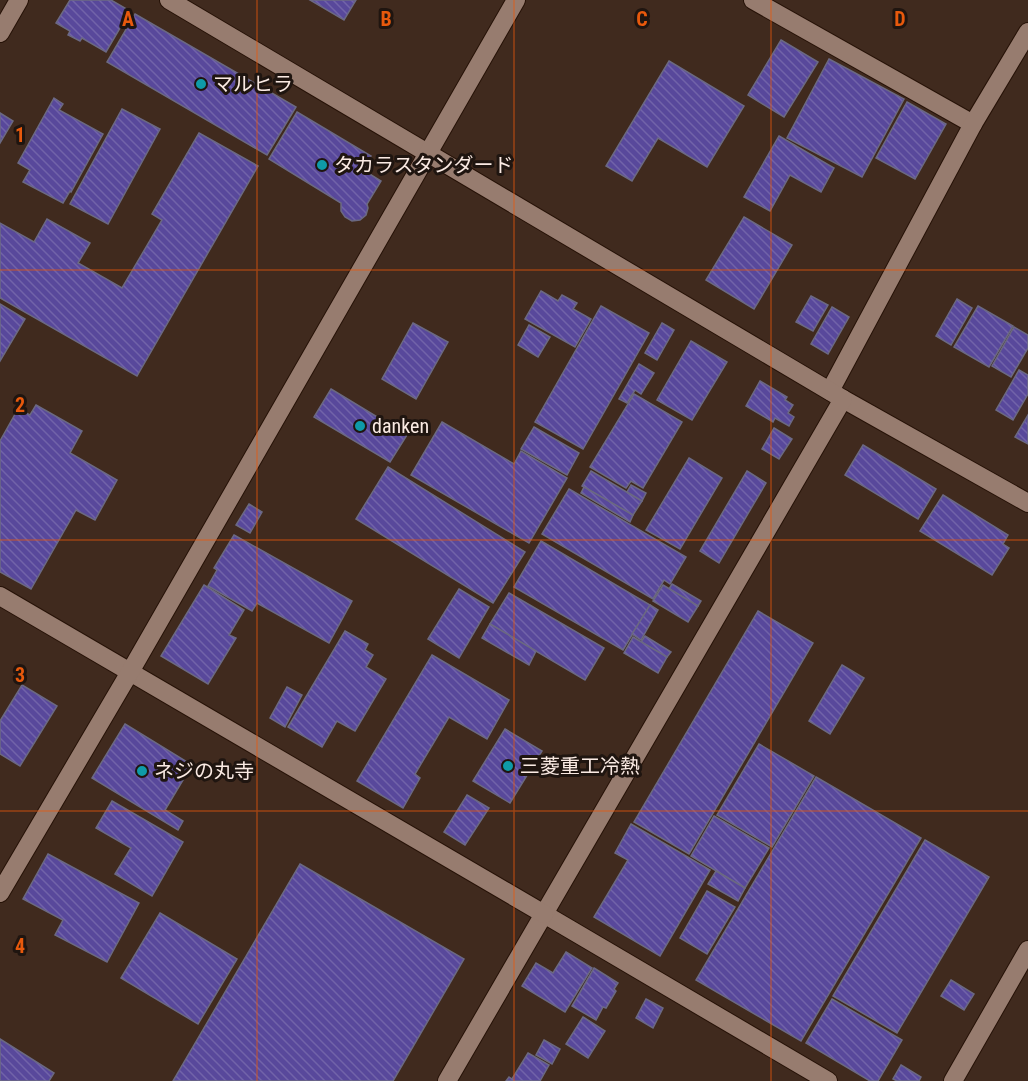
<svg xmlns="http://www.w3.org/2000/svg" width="1028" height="1081" viewBox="0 0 1028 1081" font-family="'Roboto Condensed','Noto Sans JP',sans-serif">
<defs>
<pattern id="building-back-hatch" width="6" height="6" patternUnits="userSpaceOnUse" patternTransform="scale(1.5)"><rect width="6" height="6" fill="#58489b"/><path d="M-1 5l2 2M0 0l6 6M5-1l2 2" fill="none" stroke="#7163a9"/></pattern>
</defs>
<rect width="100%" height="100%" fill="#402a1e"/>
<g fill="url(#building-back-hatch)" stroke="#6b6982" stroke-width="1.5">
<polygon points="70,0 111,0 130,11 106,52 82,38 80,41 68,35 70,31 56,23"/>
<polygon points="310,0 356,0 344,20"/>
<polygon points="135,14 296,107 267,155 107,62"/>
<polygon points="781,40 818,62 784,117 748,95"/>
<polygon points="829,59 904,99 862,177 787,138"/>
<polygon points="669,61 744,106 707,167 658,138 632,181 606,166"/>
<polygon points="54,98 63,104 59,110 103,134 71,192 70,191 63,203 23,182 30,170 18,163"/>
<polygon points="907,102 946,124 915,179 876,158"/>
<polygon points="122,109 160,129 108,224 70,204"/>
<polygon points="297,112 371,156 363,170 381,181 367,204 368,208 366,215 360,220 352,221 345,217 341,211 341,203 269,159"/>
<polygon points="0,113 13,121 0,143"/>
<polygon points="199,133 258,166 137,376 0,298 0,223 34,242 47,219 90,243 78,263 122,288 162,220 152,214"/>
<polygon points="779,136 834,168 821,192 790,175 770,211 744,197"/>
<polygon points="744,217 792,245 754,309 706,280"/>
<polygon points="541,291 558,301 562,295 577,303 573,309 591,319 575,347 525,319"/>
<polygon points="811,296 828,305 813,331 796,322"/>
<polygon points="957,299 972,308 951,345 936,336"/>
<polygon points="0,304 25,319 0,361"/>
<polygon points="601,306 649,333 583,449 535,422"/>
<polygon points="978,306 1013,326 989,367 954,347"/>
<polygon points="832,307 849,317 828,354 811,344"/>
<polygon points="413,323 448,342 416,399 382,379"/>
<polygon points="662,323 674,330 657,360 645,353"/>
<polygon points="529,325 550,337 538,357 518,345"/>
<polygon points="1014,327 1028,335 1028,348 1011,377 992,366"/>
<polygon points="691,341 727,362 692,420 657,400"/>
<polygon points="639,364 654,373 641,394 635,390 627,403 619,399"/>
<polygon points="1019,370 1028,375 1028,394 1013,420 996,410"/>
<polygon points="760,381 787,397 785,400 793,405 788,413 794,417 789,426 775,418 773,422 746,406"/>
<polygon points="331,389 407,435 390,462 314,417"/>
<polygon points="634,394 682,422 643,488 631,481 626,488 590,467"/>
<polygon points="36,405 82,431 70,453 117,480 95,520 76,510 31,589 0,572 0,441 18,409 30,415"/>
<polygon points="1028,415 1028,444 1015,437"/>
<polygon points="442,422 514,464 521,451 567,478 529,543 411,475"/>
<polygon points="534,427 579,453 567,475 521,449"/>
<polygon points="774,428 792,439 779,459 762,449"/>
<polygon points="863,445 936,489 918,519 845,475"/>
<polygon points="689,458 722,478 680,549 646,530"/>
<polygon points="388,467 525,552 493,603 356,519"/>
<polygon points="591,471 642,501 633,515 582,486"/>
<polygon points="747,471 766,483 719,563 700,551"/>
<polygon points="631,485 646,493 642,501 627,492"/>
<polygon points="584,487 633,515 630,522 581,493"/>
<polygon points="569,489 686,557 670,584 664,580 653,599 542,534"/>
<polygon points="943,495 1008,535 1003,544 1009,548 992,575 920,531"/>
<polygon points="249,504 262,512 250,533 236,525"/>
<polygon points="234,535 352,601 329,643 257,603 252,611 208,586 217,570 214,568"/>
<polygon points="541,541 650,605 623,650 514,587"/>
<polygon points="672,584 701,601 698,606 669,589"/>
<polygon points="204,585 244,610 229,635 236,638 208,684 161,656"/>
<polygon points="663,585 698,606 688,622 653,601"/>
<polygon points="459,589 489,607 459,658 428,639"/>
<polygon points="509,593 604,648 585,680 490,624"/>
<polygon points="650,605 658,610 641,640 632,634"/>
<polygon points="758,611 813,643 689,854 634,822"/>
<polygon points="490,624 536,651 529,665 482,638"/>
<polygon points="345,631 368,644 365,650 373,655 366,667 386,679 355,731 337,721 322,747 288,727"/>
<polygon points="645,636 671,652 667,657 641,642"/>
<polygon points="633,637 667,657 658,673 624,653"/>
<polygon points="432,655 509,700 487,739 449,717 415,774 420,778 403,808 357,781"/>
<polygon points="842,665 864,678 830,734 809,721"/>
<polygon points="22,685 57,706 20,766 0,754 0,721"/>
<polygon points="287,687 302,695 285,727 270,718"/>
<polygon points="125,724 192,765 165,810 183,821 178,830 92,778"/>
<polygon points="505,729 542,751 510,803 473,781"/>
<polygon points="759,744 814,776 772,847 717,815"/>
<polygon points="816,777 921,838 801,1041 696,980"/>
<polygon points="467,795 489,808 465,845 444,832"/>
<polygon points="112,801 183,842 152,896 115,874 131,848 96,828"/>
<polygon points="714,816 769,848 745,888 691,856"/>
<polygon points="631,824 710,870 660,956 594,917 628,860 615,853"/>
<polygon points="925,840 989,877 897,1033 833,996"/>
<polygon points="48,854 139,903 107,962 55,935 63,920 23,899"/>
<polygon points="300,864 464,959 393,1081 173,1081"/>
<polygon points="716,871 745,888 738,901 708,884"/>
<polygon points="707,891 735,907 707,954 680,938"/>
<polygon points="160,913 237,959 198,1024 121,978"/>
<polygon points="566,952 592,968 565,1012 522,986 536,963 553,973"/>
<polygon points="594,968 618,983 614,989 616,991 606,1008 603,1007 596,1020 572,1006"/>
<polygon points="951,980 974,994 964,1010 941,996"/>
<polygon points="646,999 663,1008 653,1028 636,1018"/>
<polygon points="832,999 902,1040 878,1081 870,1081 806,1043"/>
<polygon points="583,1017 605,1031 588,1058 566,1044"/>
<polygon points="0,1039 54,1073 49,1081 0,1081"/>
<polygon points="544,1040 560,1049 552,1064 536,1055"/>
<polygon points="528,1053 549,1065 540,1081 506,1081 509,1077 512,1079"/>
<polygon points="901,1065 921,1077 919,1081 897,1081 893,1079"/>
</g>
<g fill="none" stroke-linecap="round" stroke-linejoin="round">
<g stroke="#261207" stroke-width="20">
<g id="street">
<polyline points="753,0 973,124"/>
<polyline points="830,391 973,124 1028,32"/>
<polyline points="843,399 1028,503"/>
<polyline points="544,914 828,1081"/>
<polyline points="953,1081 1028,950"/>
</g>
</g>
<g stroke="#261207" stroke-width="20">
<g id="secondary">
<polyline points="169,0 843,399 447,1081"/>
<polyline points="0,33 19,0"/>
<polyline points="0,596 544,914"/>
<polyline points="0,893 130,672 516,0"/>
</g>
</g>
<use href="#street" stroke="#977c6f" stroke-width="18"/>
<use href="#secondary" stroke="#977c6f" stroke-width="18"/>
</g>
<path fill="none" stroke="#e8590c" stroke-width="1.5" stroke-opacity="0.55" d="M 257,0 L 257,1081M 514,0 L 514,1081M 771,0 L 771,1081M 0,270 L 1028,270M 0,540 L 1028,540M 0,811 L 1028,811"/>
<g fill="#0f9aa8" stroke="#1f1510" stroke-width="2">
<circle cx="201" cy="84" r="6"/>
<circle cx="322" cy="165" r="6"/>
<circle cx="360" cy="426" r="6"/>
<circle cx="508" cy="766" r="6"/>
<circle cx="142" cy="771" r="6"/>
</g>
<g text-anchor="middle" stroke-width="6" stroke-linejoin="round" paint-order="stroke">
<g font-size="20" fill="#faeae3" stroke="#1f1510" text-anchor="start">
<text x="213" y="91">マルヒラ</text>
<text x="334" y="172">タカラスタンダード</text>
<text x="372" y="433">danken</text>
<text x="520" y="773">三菱重工冷熱</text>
<text x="154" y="778">ネジの丸寺</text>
</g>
</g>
<g font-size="20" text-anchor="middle" font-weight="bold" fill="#e8590c" stroke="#1f1510" stroke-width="6" stroke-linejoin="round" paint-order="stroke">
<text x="128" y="26">A</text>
<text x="386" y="26">B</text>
<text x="642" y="26">C</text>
<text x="900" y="26">D</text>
<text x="20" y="142">1</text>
<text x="20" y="412">2</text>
<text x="20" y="682">3</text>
<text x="20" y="953">4</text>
</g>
</svg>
